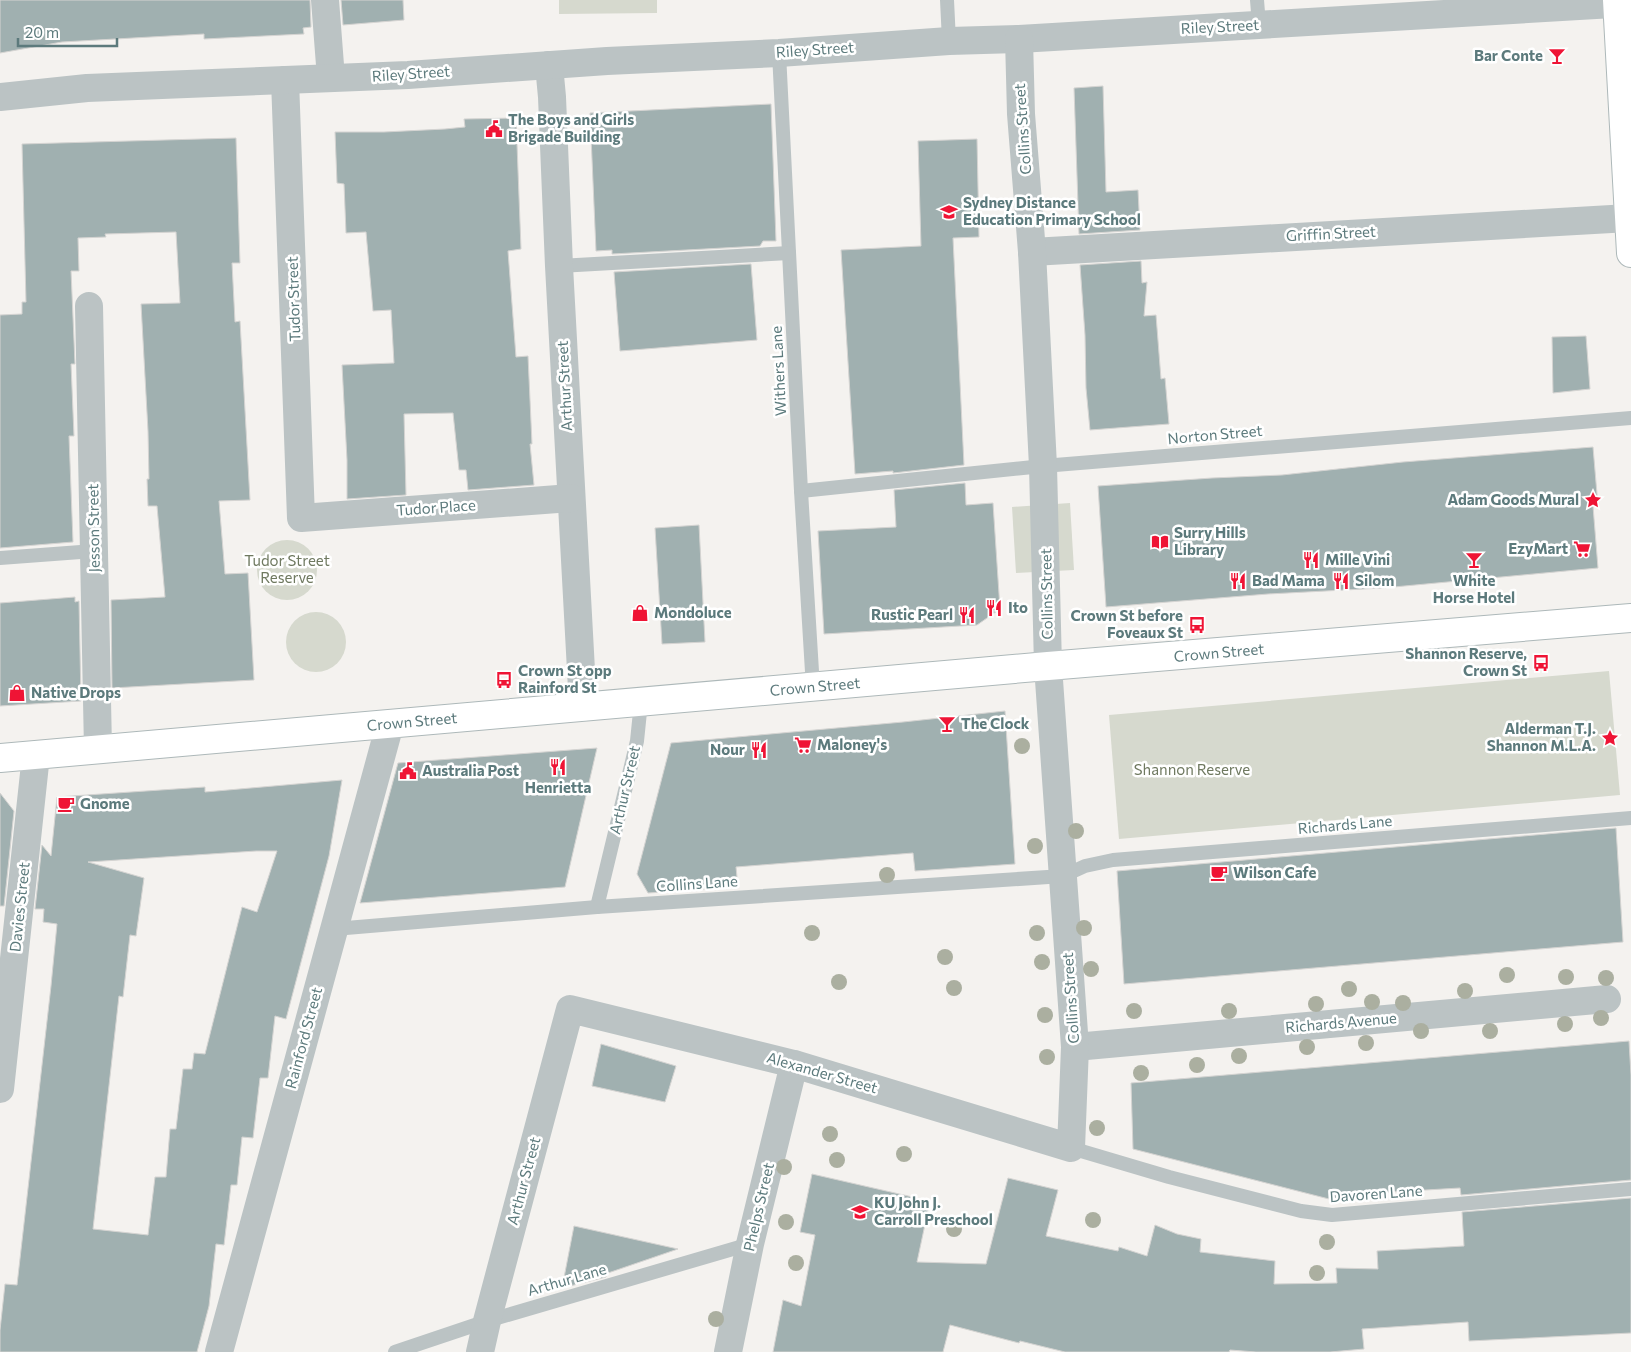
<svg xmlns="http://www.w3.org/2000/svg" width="1631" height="1352" viewBox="0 0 1631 1352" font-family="Commissioner,sans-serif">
<rect width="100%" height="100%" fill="#f4f2ef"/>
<g fill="#d6d9ce">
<polygon points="559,0 657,0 657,13 559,14"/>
<polygon points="1070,503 1074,570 1016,573 1012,507"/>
<circle cx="287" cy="570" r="30"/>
<circle cx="316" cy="642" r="30"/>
<polygon points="1609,671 1620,795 1119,839 1109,715"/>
</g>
<g fill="#a0b0b0" stroke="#d5d4d2" fill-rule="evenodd">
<polygon points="0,0 310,0 311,27 303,28 304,34 204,39 204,34 62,42 0,53"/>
<polygon points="341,0 403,0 404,20 343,25"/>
<polygon points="1103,86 1106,192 1138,190 1140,230 1079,234 1074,88"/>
<polygon points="771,104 776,241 763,241 760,246 612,254 612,250 596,251 590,113"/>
<polygon points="516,118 521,249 508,251 516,357 528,356 532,444 530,444 534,485 468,490 466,470 459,470 453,413 404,414 406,495 347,499 347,460 342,365 394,363 391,310 373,311 366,232 346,233 344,184 337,183 335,132 384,132 445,129 465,127 464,119"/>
<polygon points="236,138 240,263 232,263 235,322 240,321 250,500 219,501 225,574 248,573 254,680 112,688 111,600 165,597 157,506 148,506 147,479 149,479 148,431 141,304 180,303 176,232 105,234 106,237 78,238 79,271 71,271 75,364 71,364 74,436 69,436 73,542 0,548 0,315 22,314 22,302 26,302 22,144"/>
<polygon points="977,139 979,237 953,238 964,465 893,473 893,471 855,474 841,250 921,246 918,141"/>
<polygon points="1141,261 1142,283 1147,282 1144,316 1156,315 1161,379 1165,378 1169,424 1090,430 1086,388 1085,335 1080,265"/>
<polygon points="751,264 757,340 620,351 614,272"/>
<polygon points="1586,336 1590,389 1553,393 1552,337"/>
<polygon points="1593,447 1598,506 1593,506 1598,568 1383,588 1268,594 1106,607 1098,486 1212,478 1282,475 1403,462"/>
<polygon points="965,483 966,505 993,503 1000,609 977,625 824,634 818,531 896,527 894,490"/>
<polygon points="699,525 705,642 662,644 655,528"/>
<polygon points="75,597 75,602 79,601 81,701 0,706 0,603"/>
<polygon points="1005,711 1015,864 915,871 913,853 736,867 738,887 648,893 637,874 671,743 903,722"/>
<polygon points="597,748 565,887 360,903 398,763"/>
<path d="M 342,780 L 329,856 L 286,1019 L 275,1016 L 268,1078 L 260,1078 L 253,1138 L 242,1137 L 237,1185 L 231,1185 L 224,1245 L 216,1244 L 209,1306 L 197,1352 L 0,1352 L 0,1330 L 5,1284 L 17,1285 L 51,986 L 57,924 L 43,922 L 44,909 L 35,909 L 42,845 L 51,856 L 57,797 L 205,787 L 205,792 ZM 256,851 L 277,851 L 257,912 L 242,907 L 205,1054 L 194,1053 L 192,1069 L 183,1069 L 176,1129 L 170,1129 L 166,1177 L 155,1177 L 148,1235 L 93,1229 L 119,996 L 123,997 L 130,935 L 136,936 L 144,878 L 88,862 Z"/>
<polygon points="0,793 14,811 4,906 0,906"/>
<polygon points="1616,828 1623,942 1124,984 1117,871"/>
<polygon points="1629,1041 1631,1075 1631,1180 1461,1195 1460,1188 1391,1192 1329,1199 1133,1149 1131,1083"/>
<polygon points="601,1044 676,1066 665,1102 592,1086"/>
<polygon points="812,1174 930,1201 917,1262 986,1264 1008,1178 1058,1190 1046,1236 1118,1251 1119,1247 1147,1256 1155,1225 1177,1234 1201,1239 1200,1252 1275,1261 1274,1284 1337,1283 1336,1268 1378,1269 1377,1251 1464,1246 1462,1212 1631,1198 1631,1333 1469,1341 1468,1322 1362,1329 1364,1349 1330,1352 1256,1352 1230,1350 1229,1352 1065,1352 1020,1341 1019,1343 950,1325 943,1352 773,1352 783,1300 801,1306 815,1235 800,1232"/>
<polygon points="574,1226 678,1249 608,1273 606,1277 562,1288"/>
</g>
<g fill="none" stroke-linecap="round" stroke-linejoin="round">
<g stroke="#adb8b9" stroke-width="30">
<g id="secondary">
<polyline points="1617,0 1631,253"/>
<polyline points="0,758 1048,666 1631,618"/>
</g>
</g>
<g stroke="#bbc3c4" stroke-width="14">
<polyline points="947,0 949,41"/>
<polyline points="1257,0 1259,25"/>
<polyline points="779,53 801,491 813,688"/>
<polyline points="559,266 789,253"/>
<polyline points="801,491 1043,466 1631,418"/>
<polyline points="0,558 94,551"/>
<polyline points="597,907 637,741 641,702"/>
<polyline points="334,929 597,907 1063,876 1085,866 1113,860 1631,818"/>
<polyline points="1071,1148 1169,1177 1301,1211 1332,1215 1631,1189"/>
<polyline points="395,1352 487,1321 750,1244"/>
</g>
<g stroke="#bbc3c4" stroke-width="28">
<polyline points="325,0 331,78"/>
<polyline points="549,65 552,97 559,266 583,707"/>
<polyline points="285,80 301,518 571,498"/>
<polyline points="0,97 87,88 408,75 607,61 779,53 949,41 1019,39 1631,3"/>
<polyline points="1032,252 1629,218"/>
<polyline points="89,306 98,749"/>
<polyline points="1075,1047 1607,999"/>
<polyline points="0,1089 36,755"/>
<polyline points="219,1352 390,724"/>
<polyline points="480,1352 487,1321 570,1009 794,1064 1071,1148 1075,1047 1048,666 1043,466 1032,252 1021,114 1019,39"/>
<polyline points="728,1352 750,1244 794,1064"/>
</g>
<use href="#secondary" stroke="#fff" stroke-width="28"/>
</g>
<g fill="#abafa0">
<circle cx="1022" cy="746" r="8"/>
<circle cx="1076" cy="831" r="8"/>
<circle cx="1035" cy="846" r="8"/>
<circle cx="887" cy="875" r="8"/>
<circle cx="1084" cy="928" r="8"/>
<circle cx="812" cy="933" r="8"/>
<circle cx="1037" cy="933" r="8"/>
<circle cx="945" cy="957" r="8"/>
<circle cx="1042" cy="962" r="8"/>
<circle cx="1091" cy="969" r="8"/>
<circle cx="1507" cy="975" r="8"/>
<circle cx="1566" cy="977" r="8"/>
<circle cx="1606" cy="978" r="8"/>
<circle cx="839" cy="982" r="8"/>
<circle cx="954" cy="988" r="8"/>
<circle cx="1349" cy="989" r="8"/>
<circle cx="1465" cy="991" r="8"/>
<circle cx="1372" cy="1002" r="8"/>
<circle cx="1403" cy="1003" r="8"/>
<circle cx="1316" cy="1004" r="8"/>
<circle cx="1134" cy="1011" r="8"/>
<circle cx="1229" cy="1011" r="8"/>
<circle cx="1045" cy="1015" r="8"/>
<circle cx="1601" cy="1018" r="8"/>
<circle cx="1565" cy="1024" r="8"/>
<circle cx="1421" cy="1031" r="8"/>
<circle cx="1490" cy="1031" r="8"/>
<circle cx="1366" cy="1043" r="8"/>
<circle cx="1307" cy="1047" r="8"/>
<circle cx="1239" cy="1056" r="8"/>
<circle cx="1047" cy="1057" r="8"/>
<circle cx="1197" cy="1065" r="8"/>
<circle cx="1141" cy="1073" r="8"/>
<circle cx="1097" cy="1128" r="8"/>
<circle cx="830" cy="1134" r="8"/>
<circle cx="904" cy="1154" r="8"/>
<circle cx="837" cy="1160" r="8"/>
<circle cx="784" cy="1167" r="8"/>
<circle cx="1093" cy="1220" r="8"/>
<circle cx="786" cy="1222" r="8"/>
<circle cx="954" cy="1229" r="8"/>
<circle cx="1327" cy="1242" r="8"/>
<circle cx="796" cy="1263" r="8"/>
<circle cx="1317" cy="1273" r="8"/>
<circle cx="716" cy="1319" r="8"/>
</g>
<defs>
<g id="bar-bare" transform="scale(1.35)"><path d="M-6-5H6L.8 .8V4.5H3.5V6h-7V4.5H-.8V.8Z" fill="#ef1435" stroke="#fff" stroke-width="2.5" paint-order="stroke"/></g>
<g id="civic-bare" transform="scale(1.35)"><path d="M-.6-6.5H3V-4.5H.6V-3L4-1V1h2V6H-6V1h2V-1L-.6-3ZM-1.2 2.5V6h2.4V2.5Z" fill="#ef1435" stroke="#fff" stroke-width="2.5" paint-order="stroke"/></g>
<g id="school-bare" transform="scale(1.35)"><path d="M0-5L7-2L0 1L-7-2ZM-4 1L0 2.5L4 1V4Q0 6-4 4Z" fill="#ef1435" stroke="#fff" stroke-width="2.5" paint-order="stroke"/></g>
<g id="sight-bare" transform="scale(1.35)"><path d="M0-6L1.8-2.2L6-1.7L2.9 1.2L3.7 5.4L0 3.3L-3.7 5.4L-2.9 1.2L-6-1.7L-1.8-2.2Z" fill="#ef1435" stroke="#fff" stroke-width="2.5" paint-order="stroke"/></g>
<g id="library-bare" transform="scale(1.35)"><path d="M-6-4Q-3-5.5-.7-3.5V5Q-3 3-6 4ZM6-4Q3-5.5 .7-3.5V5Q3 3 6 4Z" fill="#ef1435" stroke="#fff" stroke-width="2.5" paint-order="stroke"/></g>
<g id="supermarket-bare" transform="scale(1.35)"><path d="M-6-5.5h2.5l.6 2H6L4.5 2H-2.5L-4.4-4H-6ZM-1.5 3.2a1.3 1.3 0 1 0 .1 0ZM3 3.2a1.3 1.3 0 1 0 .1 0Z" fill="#ef1435" stroke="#fff" stroke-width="2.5" paint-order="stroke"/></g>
<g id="restaurant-bare" transform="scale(1.35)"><path d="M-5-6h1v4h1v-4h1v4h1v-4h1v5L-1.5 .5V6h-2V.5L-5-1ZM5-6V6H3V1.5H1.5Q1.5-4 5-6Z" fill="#ef1435" stroke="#fff" stroke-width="2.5" paint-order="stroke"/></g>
<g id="shop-bare" transform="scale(1.35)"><path d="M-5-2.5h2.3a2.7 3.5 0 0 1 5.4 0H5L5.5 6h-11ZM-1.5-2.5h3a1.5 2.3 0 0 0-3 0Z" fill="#ef1435" stroke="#fff" stroke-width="2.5" paint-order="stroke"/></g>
<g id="bus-bare" transform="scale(1.35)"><path d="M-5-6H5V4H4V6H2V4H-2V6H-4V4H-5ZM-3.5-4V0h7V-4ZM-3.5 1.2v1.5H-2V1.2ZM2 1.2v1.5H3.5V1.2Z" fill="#ef1435" stroke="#fff" stroke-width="2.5" paint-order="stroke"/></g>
<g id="cafe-bare" transform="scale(1.35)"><path d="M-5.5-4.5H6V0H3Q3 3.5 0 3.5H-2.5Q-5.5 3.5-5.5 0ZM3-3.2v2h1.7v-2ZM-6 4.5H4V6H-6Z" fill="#ef1435" stroke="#fff" stroke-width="2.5" paint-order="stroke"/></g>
</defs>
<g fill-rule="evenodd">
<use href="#bar-bare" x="1557" y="56"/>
<use href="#civic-bare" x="494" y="129"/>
<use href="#school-bare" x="949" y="212"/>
<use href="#sight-bare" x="1593" y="500"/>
<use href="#library-bare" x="1160" y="542"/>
<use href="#supermarket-bare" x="1582" y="549"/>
<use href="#restaurant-bare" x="1311" y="560"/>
<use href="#bar-bare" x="1474" y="560"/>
<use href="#restaurant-bare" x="1238" y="581"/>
<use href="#restaurant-bare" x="1341" y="581"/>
<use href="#restaurant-bare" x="994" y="608"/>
<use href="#shop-bare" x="640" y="613"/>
<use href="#restaurant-bare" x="967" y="615"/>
<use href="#bus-bare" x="1197" y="625"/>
<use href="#bus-bare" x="1541" y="663"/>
<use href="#bus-bare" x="504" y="680"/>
<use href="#shop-bare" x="17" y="693"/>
<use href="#bar-bare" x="947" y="724"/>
<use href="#sight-bare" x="1610" y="738"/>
<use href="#supermarket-bare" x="803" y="745"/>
<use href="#restaurant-bare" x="759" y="750"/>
<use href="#restaurant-bare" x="558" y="767"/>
<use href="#civic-bare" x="408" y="771"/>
<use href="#cafe-bare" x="66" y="804"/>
<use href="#cafe-bare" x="1219" y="873"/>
<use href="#school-bare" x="860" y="1212"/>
</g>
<g text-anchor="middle" stroke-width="5" stroke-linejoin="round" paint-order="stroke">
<g font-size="15" fill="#5c7a7c" stroke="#fff">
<text transform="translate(1220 27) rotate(-3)" y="5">Riley Street</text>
<text transform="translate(815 50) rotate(-4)" y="5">Riley Street</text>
<text transform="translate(411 74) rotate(-4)" y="5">Riley Street</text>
<text transform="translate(1023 129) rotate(-94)" y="5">Collins Street</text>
<text transform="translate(1331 234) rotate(-3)" y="5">Griffin Street</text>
<text transform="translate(294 299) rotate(-92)" y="5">Tudor Street</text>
<text transform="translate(779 371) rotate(-93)" y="5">Withers Lane</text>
<text transform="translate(565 386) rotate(-93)" y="5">Arthur Street</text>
<text transform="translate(1215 435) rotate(-5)" y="5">Norton Street</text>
<text transform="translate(436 508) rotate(-4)" y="5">Tudor Place</text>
<text transform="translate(94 528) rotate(-91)" y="5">Jesson Street</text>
<text transform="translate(1047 594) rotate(-91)" y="5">Collins Street</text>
<text transform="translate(1219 653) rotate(-5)" y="5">Crown Street</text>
<text transform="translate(815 687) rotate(-5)" y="5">Crown Street</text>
<text transform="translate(412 722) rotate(-5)" y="5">Crown Street</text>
<text transform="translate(625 790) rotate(-77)" y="5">Arthur Street</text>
<text transform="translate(1345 825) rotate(-5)" y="5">Richards Lane</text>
<text transform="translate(697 884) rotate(-4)" y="5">Collins Lane</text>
<text transform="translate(20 907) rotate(-84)" y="5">Davies Street</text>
<text transform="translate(1071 998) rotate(-94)" y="5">Collins Street</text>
<text transform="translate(1341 1023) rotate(-5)" y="5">Richards Avenue</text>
<text transform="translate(304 1038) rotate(-75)" y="5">Rainford Street</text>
<text transform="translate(822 1073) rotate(16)" y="5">Alexander Street</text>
<text transform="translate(524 1181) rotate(-75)" y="5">Arthur Street</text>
<text transform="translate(1376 1194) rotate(-4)" y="5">Davoren Lane</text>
<text transform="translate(759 1207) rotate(-77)" y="5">Phelps Street</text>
<text transform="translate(567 1280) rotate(-16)" y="5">Arthur Lane</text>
</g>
<g font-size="15" font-weight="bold" fill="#5c7a7c" stroke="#fff" text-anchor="start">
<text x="1543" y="61" text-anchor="end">Bar Conte</text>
<text x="508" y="125">The Boys and Girls<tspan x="508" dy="17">Brigade Building</tspan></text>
<text x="963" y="208">Sydney Distance<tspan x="963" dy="17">Education Primary School</tspan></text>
<text x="1579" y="505" text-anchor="end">Adam Goods Mural</text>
<text x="1174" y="538">Surry Hills<tspan x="1174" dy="17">Library</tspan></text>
<text x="1568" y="554" text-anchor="end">EzyMart</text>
<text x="1325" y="565">Mille Vini</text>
<text x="1252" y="586">Bad Mama</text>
<text x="1355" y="586">Silom</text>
<text x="1474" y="586" text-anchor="middle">White<tspan x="1474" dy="17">Horse Hotel</tspan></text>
<text x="1008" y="613">Ito</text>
<text x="654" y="618">Mondoluce</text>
<text x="953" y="620" text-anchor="end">Rustic Pearl</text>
<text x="1183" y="621" text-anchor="end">Crown St before<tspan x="1183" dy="17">Foveaux St</tspan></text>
<text x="1527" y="659" text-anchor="end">Shannon Reserve,<tspan x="1527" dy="17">Crown St</tspan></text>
<text x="518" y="676">Crown St opp<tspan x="518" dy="17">Rainford St</tspan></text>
<text x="31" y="698">Native Drops</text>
<text x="961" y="729">The Clock</text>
<text x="1596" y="734" text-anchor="end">Alderman T.J.<tspan x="1596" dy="17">Shannon M.L.A.</tspan></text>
<text x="817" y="750">Maloney's</text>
<text x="745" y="755" text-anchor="end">Nour</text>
<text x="422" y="776">Australia Post</text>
<text x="558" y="793" text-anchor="middle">Henrietta</text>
<text x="80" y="809">Gnome</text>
<text x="1233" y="878">Wilson Cafe</text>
<text x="874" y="1208">KU John J.<tspan x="874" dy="17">Carroll Preschool</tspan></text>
</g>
<g font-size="15" fill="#6f7960" stroke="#fff">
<text x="287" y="566">Tudor Street<tspan x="287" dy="17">Reserve</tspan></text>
<text x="1192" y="775">Shannon Reserve</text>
</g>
</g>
<path d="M18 38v8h99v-8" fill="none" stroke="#5c7a7c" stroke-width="2.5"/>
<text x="25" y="38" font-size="15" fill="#5c7a7c" stroke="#ffffff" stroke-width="4" paint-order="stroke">20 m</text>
</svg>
